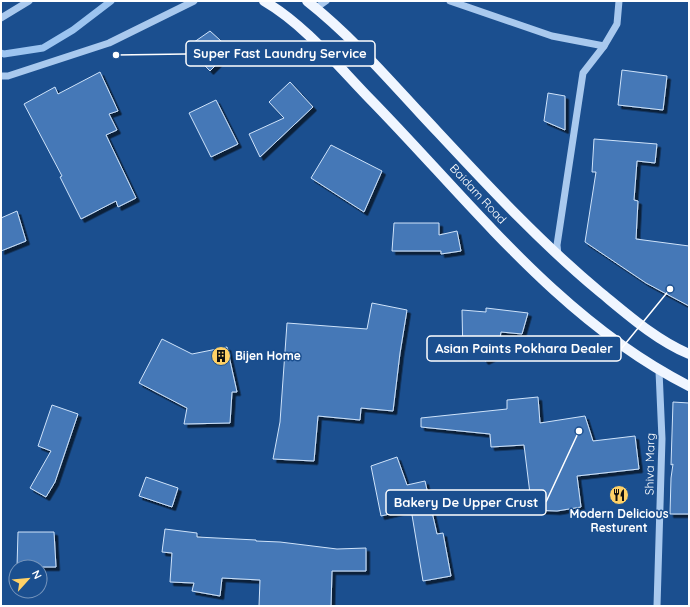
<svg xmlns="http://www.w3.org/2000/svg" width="690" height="607" viewBox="0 0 690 607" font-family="Quicksand,sans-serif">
<defs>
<filter id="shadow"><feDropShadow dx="3.5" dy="3.5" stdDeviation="0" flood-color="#0009"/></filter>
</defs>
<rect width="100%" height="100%" fill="#1b4f8f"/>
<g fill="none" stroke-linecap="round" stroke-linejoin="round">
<polyline stroke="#9cc4f0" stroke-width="7" points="1,53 4,54 43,48 73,30 111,1"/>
</g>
<g fill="#4478b7" stroke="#cfe3fa" filter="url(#shadow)">
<polygon points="210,31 231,50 210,71 187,47"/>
<polygon points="622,70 667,76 663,110 618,105"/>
<polygon points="100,72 118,111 109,114 117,130 106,135 136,198 118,207 116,201 81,219 60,177 62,176 24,104 55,87 58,94"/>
<polygon points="290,82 313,107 260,157 249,134 284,118 269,102"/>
<polygon points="548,93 565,96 565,130 544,121"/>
<polygon points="216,100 238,144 211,157 189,113"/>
<polygon points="594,139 657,144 655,163 637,161 634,200 638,201 636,239 689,246 689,306 646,283 585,242 596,172 592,172"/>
<polygon points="331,145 382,171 364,212 311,178"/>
<polygon points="17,211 26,241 1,251 1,218"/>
<polygon points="394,223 439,223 439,235 457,231 461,251 441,254 441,251 392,251"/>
<polygon points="372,303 407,310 400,353 393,411 361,408 360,420 318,416 314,461 273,459 280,422 287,323 367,329"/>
<polygon points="486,308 528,313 522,334 501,332 497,355 485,361 482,357 463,357 462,310 486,312"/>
<polygon points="162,339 192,354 227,347 237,392 232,392 230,423 184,424 187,408 139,383"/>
<polygon points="538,397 540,423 585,416 593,441 635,436 639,469 577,476 581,507 557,511 532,510 524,445 491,447 490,434 421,427 421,418 507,409 507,400"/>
<polygon points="673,402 689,403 689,514 670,514 671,478 673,464 671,465"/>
<polygon points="52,405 78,414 55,482 46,497 30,488 51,451 38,446"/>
<polygon points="397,457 407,485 425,481 437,534 443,533 451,576 423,581 411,509 381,516 371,466"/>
<polygon points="146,477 178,488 172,507 139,496"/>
<polygon points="165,529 197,533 197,537 256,540 256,541 280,542 337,549 366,548 366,571 332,571 331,606 259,606 260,580 222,578 220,596 192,591 194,583 170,582 172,553 162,552"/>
<polygon points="18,532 54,532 56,567 17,567"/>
</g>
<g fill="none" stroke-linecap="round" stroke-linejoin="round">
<g stroke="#a9c9ee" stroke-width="7">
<polyline points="450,1 552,36 604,46 583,73 557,245 558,255"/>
<polyline points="316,8 326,1"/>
<polyline points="1,18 29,1"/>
<polyline points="604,46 617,24 619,1"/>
<polyline points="1,76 8,76 109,43 194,1"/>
<polyline points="657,606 662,439 659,371"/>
</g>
<g stroke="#f0f6ff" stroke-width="10">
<path d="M 264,1 C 305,25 337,65 370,99 C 469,200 560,321 689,386"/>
<path d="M 307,1 C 349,34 384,74 420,113 C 478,175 535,238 600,292 C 628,315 656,340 689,354"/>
</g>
</g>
<defs>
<g id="building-disc" transform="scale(1)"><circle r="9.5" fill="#ffd166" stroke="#1b4f8f"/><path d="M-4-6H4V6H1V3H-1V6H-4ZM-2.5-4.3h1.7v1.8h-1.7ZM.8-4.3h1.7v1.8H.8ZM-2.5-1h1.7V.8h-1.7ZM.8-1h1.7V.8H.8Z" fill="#111"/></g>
<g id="restaurant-disc" transform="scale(1)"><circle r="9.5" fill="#ffd166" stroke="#1b4f8f"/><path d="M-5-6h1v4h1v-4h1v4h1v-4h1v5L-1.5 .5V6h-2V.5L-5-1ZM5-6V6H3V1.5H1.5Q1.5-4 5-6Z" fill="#111"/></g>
</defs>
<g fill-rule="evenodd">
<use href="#building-disc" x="221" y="356"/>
<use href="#restaurant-disc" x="619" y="495"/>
</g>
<g text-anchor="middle" stroke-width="3" stroke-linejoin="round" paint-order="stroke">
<g font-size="12" fill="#fff" stroke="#1b4f8f">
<text transform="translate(478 194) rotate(47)" y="4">Baidam Road</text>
<text transform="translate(650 464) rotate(-89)" y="4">Shiva Marg</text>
</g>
<g font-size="12" font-weight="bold" fill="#fff" stroke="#1b4f8f" text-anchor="start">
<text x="235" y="360">Bijen Home</text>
<text x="619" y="518" text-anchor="middle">Modern Delicious<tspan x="619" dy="14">Resturent</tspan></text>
</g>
</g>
<path fill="none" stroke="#fff" stroke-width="1.5" d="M116 55L186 54M670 289L621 349M579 431L546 502"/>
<g fill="#fff" stroke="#1b4f8f" stroke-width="1.5">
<circle cx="116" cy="55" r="4"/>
<circle cx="670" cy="289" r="4"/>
<circle cx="579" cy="431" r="4"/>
</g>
<g fill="#1b4f8f" stroke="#fff" stroke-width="1.5">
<rect x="186" y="41" width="189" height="25" rx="4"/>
<rect x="427" y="336" width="194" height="25" rx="4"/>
<rect x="386" y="490" width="160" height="25" rx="4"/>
</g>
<g font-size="13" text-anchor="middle" font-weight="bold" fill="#fff">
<text x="280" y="58">Super Fast Laundry Service</text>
<text x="524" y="353">Asian Paints Pokhara Dealer</text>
<text x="466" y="507">Bakery De Upper Crust</text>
</g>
<rect width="690" height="607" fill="none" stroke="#ffffff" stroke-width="4"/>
<g transform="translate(28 579) rotate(63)"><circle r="19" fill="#1b4f8f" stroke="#7695bc"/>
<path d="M0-3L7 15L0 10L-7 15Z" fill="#ffd166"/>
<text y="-6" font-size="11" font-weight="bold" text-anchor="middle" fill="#ffffff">N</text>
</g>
</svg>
